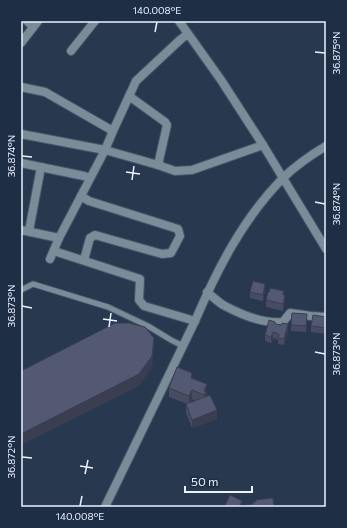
<svg xmlns="http://www.w3.org/2000/svg" width="347" height="528" viewBox="0 0 347 528" font-family="Commissioner,sans-serif">
<rect width="100%" height="100%" fill="#28394f"/>
<g fill="none" stroke-linecap="round" stroke-linejoin="round">
<g stroke="#47576b" stroke-width="7">
<polyline id="service" points="21,290 33,284 108,307 148,326 171,340 183,346"/>
</g>
<g stroke="#47576b" stroke-width="10">
<g id="minor">
<polyline points="27,21 33,27"/>
<polyline points="179,21 221,80 263,145 326,249"/>
<polyline points="21,43 38,21"/>
<polyline points="71,51 95,21"/>
<polyline points="21,87 45,92 113,131 136,81 181,39 188,34"/>
<polyline points="129,96 165,122 167,125 158,165"/>
<polyline points="21,134 105,150 158,165 175,171 192,170 263,145"/>
<polyline points="21,163 84,176 90,178"/>
<polyline points="81,196 89,201 178,229 180,236 171,253 162,254 95,235 90,238 84,260"/>
<polyline points="21,230 59,238"/>
<polyline points="29,231 41,167"/>
<polyline points="54,251 140,279 139,300 144,306 195,321"/>
<polyline points="50,259 59,238 105,150 113,131"/>
<path d="M 207,292 C 213,297 219,303 225,306 C 242,315 264,324 283,322 L 290,313 L 311,316 L 326,317"/>
</g>
</g>
<g stroke="#47576b" stroke-width="10">
<path id="tertiary" d="M 105,507 L 195,321 C 217,270 242,220 282,179 C 295,166 311,155 326,146"/>
</g>
<use href="#service" stroke="#7a8c97" stroke-width="5"/>
<use href="#minor" stroke="#7a8c97" stroke-width="8"/>
<use href="#tertiary" stroke="#7a8c97" stroke-width="8"/>
</g>
<g fill="#474c63" fill-rule="evenodd">
<polygon points="265,290 263,301 250,298 250,292"/>
<polygon points="284,295 285,301 283,311 266,307 266,300"/>
<polygon points="326,317 326,334 311,332 311,326"/>
<polygon points="307,320 306,332 291,331 291,325"/>
<polygon points="275,324 288,330 284,345 278,344 278,340 273,338 271,343 265,341 265,335"/>
<path d="M 192,378 L 207,393 L 206,396 L 217,419 L 192,428 L 186,413 L 186,404 L 187,404 L 169,397 L 169,388 ZM 192,399 L 195,401 L 190,403 Z"/>
</g>
<g fill="#3a3e50">
<polygon points="265,284 265,290 263,301 263,295"/>
<polygon points="285,295 285,301 283,311 283,304"/>
<polygon points="288,324 288,330 284,345 284,339"/>
<polygon points="273,332 273,338 271,343 271,337"/>
<polygon points="154,338 154,350 152,367 139,386 21,445 21,434"/>
<polygon points="207,384 206,401 204,404 204,391"/>
<polygon points="192,390 192,399 189,405 189,396"/>
<polygon points="217,410 217,419 192,428 192,420"/>
<polygon points="242,501 242,507 239,507"/>
</g>
<g fill="#535873" stroke="#3a3e50">
<polygon points="253,281 265,284 263,295 250,292"/>
<polygon points="270,288 284,291 283,295 285,295 283,304 266,300 268,292 269,292"/>
<polygon points="292,313 307,314 306,326 291,325"/>
<polygon points="313,315 326,317 326,328 311,326"/>
<polygon points="269,320 275,322 275,324 282,325 282,323 288,324 284,339 278,338 279,334 273,332 271,337 265,335"/>
<polygon points="115,323 129,323 145,327 154,338 152,356 139,374 21,434 21,371"/>
<polygon points="177,367 192,373 191,378 207,384 204,391 206,392 204,395 192,390 189,396 169,388"/>
<polygon points="210,395 217,410 192,420 186,404"/>
<polygon points="230,495 242,501 239,507 224,507"/>
<polygon points="273,498 274,507 246,507 245,505 253,504 253,502 256,502 256,500"/>
</g>
<path fill="none" stroke="#eaf3fe" stroke-width="1.5" d="M 155,32 L 157,22M 315,52 L 325,53M 22,156 L 32,157M 126,172 L 140,174M 132,180 L 134,166M 315,202 L 325,204M 22,306 L 32,308M 103,319 L 117,321M 109,327 L 111,313M 315,352 L 325,354M 22,457 L 32,458M 80,466 L 93,468M 85,474 L 88,460M 80,506 L 82,496"/>
<rect width="347" height="528" fill="none" stroke="#1e2e44" stroke-width="44"/>
<path d="M185 486v6h67v-6" fill="none" stroke="#eaf3fe" stroke-width="2"/>
<text x="191" y="486" font-size="12" fill="#eaf3fe" stroke="#1e2e44" stroke-width="3" paint-order="stroke">50 m</text>
<rect x="22" y="22" width="303" height="484" fill="none" stroke="#eaf3fe" stroke-width="1.5"/>
<g font-size="10" text-anchor="middle" fill="#eaf3fe">
<text x="157" y="14">140.008°E</text>
<text transform="translate(336 53) rotate(-90)" y="4">36.875°N</text>
<text transform="translate(11 156) rotate(-90)" y="4">36.874°N</text>
<text transform="translate(336 204) rotate(-90)" y="4">36.874°N</text>
<text transform="translate(11 306) rotate(-90)" y="4">36.873°N</text>
<text transform="translate(336 354) rotate(-90)" y="4">36.873°N</text>
<text transform="translate(11 457) rotate(-90)" y="4">36.872°N</text>
<text x="80" y="520">140.008°E</text>
</g>
</svg>
